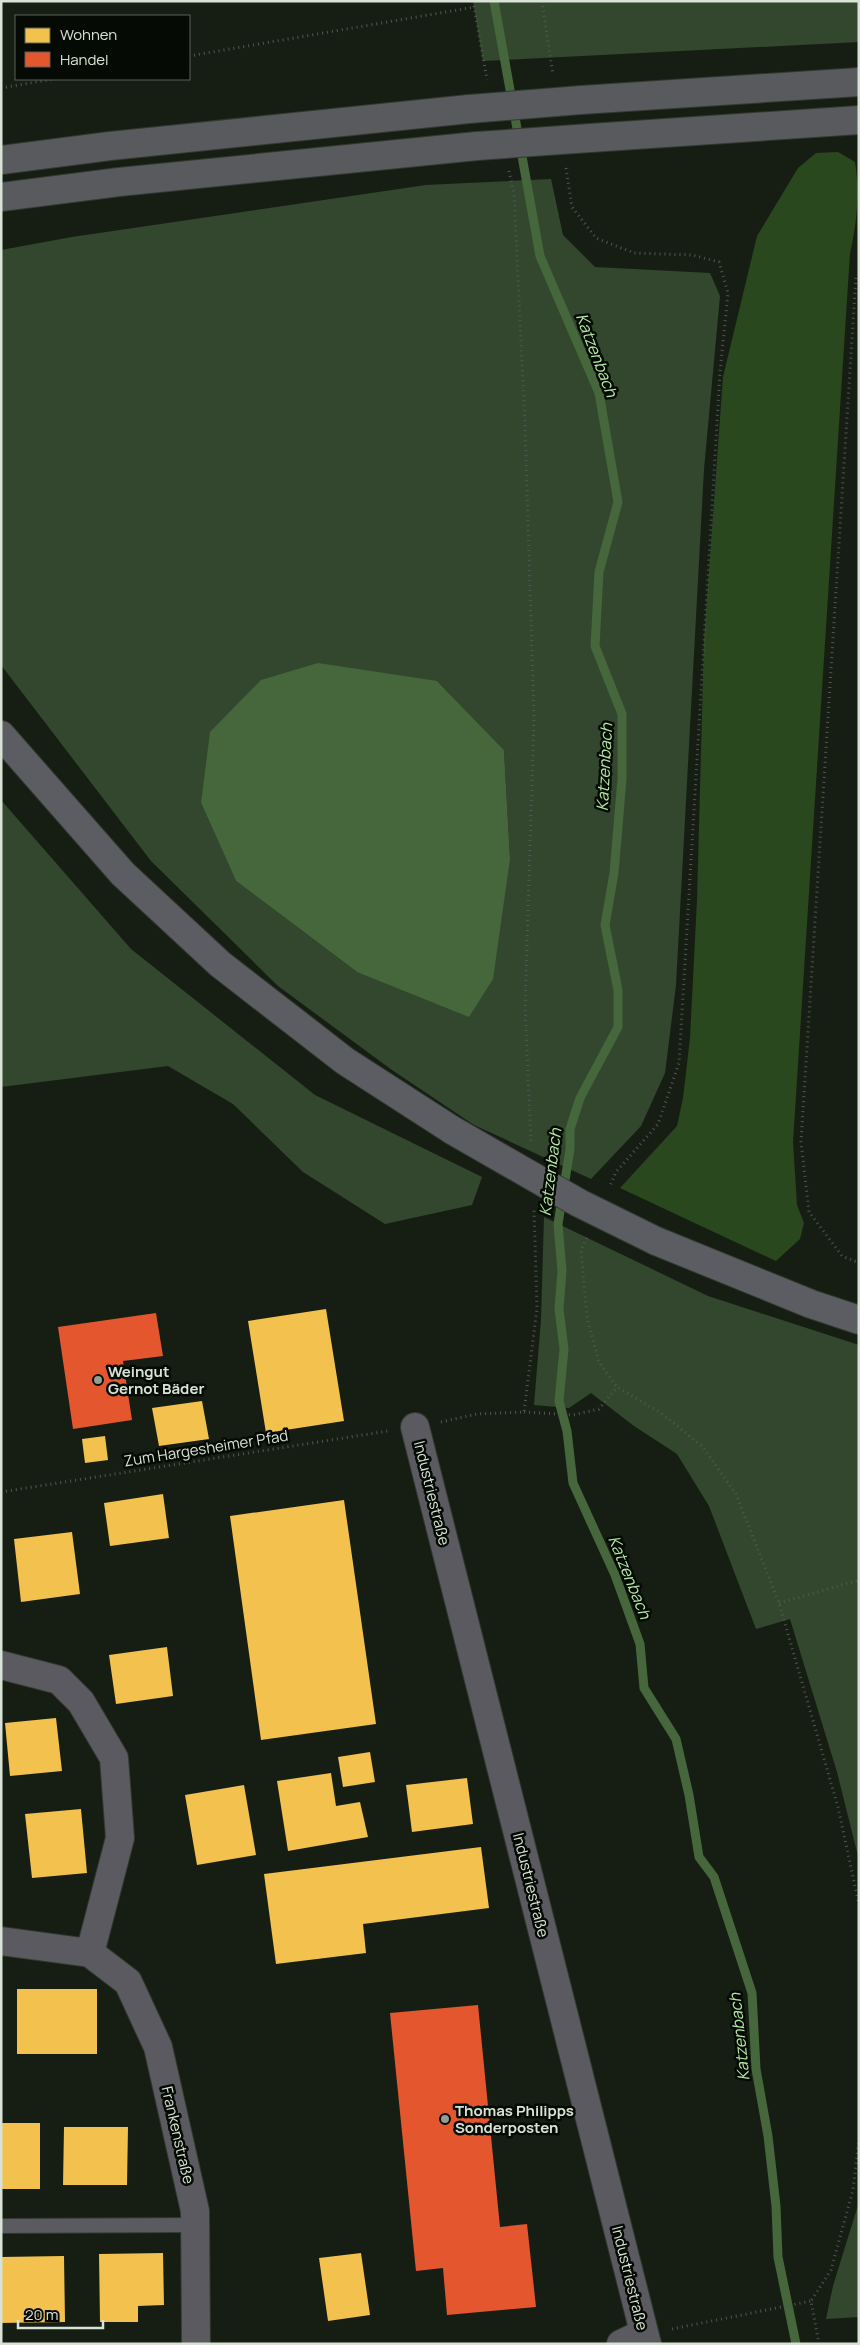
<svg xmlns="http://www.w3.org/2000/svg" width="860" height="2345" font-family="Manrope,sans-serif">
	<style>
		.green { fill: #33472e; fill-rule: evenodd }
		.forest { fill: #29481e }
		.water { fill: #45673b }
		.homes { fill: #f2c14e }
		.shops { fill: #e4572e }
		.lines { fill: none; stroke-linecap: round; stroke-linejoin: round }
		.stream { stroke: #45673b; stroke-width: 9 }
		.service-casing { stroke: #323930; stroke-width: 16 }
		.minor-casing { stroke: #323930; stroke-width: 30 }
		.secondary-casing { stroke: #323930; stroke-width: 30 }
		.trunk-casing { stroke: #323930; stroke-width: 30 }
		.path { stroke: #525655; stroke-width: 3; stroke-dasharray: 1 4; stroke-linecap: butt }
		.service { stroke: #5a5a60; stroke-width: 14 }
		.minor { stroke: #5a5a60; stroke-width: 28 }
		.secondary { stroke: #5c5d62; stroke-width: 28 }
		.trunk { stroke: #585a5d; stroke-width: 28 }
		.secondary-bridge-casing { stroke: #323930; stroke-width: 30; stroke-linecap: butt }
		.trunk-bridge-casing { stroke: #323930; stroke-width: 30; stroke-linecap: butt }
		.secondary-bridge { stroke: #5c5d62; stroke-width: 28 }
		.trunk-bridge { stroke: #585a5d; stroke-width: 28 }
		.poi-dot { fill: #949e91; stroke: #050a04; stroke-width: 2 }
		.labels { text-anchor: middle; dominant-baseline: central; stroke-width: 5; stroke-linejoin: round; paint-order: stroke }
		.poi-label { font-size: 15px; font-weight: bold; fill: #d8e3d5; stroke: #050a04; text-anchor: start }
		.street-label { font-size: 15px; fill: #d8e3d5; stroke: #050a04 }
		.water-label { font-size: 16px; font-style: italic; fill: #b4eba3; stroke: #050a04 }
	</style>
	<rect width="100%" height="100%" fill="#161e14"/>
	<!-- green -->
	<path class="green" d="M473 1H859V42L483 61Z
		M551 179 563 235 595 267 710 273 720 296 704 469 676 985 665 1073 641 1126 591 1179 474 1125 392 1070 278 986 151 861 1 665V250L72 237 426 185ZM437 681 504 750 510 859 357 972 236 881 201 803Z
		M1 800 131 949 315 1095 482 1177 472 1205 385 1224 303 1172 233 1104 168 1066 1 1087Z
		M544 1217 708 1296 859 1345V1860L837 1772 790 1619 756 1629 709 1506 677 1454 634 1426 591 1393 569 1408 534 1405 541 1320Z
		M859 2202V2317L826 2319 833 2286Z"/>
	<!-- forest -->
	<path class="forest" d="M838 152 855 162C860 192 857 223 850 253L793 1142 797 1205 804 1223 800 1239 776 1261 620 1188 677 1126 683 1098 690 1038 697 900 704 640 723 377 757 236 798 168 816 153Z"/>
	<!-- water -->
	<path class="water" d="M318 663 437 681 504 750 510 859 493 979 469 1017 357 972 236 881 201 803 210 732 261 680Z"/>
	<!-- homes -->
	<path class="homes" d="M326 1309 344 1421 266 1433 248 1321Z
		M202 1401 209 1439 159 1446 152 1408Z
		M105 1436 108 1460 85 1463 82 1439Z
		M163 1494 169 1538 110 1546 104 1503Z
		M344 1500 376 1724 261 1740 230 1516Z
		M72 1532 80 1594 21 1602 14 1539Z
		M167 1647 173 1696 116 1704 109 1655Z
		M56 1718 62 1771 10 1776 5 1723Z
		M370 1752 375 1782 343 1787 338 1757Z
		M331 1773 336 1806 360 1802 368 1837 288 1851 277 1781Z
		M467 1778 473 1824 412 1832 406 1785Z
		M244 1785 256 1855 197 1865 185 1795Z
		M81 1809 87 1873 32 1878 25 1814Z
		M481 1847 489 1908 363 1924 366 1953 276 1964 264 1874Z
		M17 1989H97V2054H17Z
		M1 2123H40V2189H1Z
		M64 2127H128L127 2185H63Z
		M163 2253 164 2305 138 2306V2322H100L99 2254Z
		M361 2253 370 2315 328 2321 319 2258Z
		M64 2256 65 2322 1 2323V2257Z"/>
	<!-- shops -->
	<path class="shops" d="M156 1313 163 1356 123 1361 132 1420 73 1429 58 1327Z
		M478 2005 500 2227 527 2224 536 2307 447 2315 443 2268 416 2271 390 2013Z"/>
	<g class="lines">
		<!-- stream -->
		<path class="stream" d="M494 1 540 256 599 393 618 502 599 572 595 646 622 714V779L614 873 605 925 618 990V1027L580 1098 570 1129V1149L558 1224 562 1271 559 1309 564 1349 559 1401 567 1431 573 1483 615 1575 640 1644 644 1688 676 1739 689 1795 699 1857 714 1877 752 1993 756 2069 768 2136 776 2206 778 2257 796 2344"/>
		<defs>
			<path id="service" d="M1 2226 195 2225"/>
			<path id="minor" d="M415 1427 647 2344
				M1 1665 59 1680 81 1702 114 1758 120 1838 90 1953
				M1 1941 90 1953 128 1982 158 2047 195 2211 196 2344
				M621 2344 644 2333"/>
			<path id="secondary" d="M1 735 123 874 220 964 345 1061 452 1130
				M656 1241 811 1304 859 1320"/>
			<path id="trunk" d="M581 100 859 82
				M590 138 859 120
				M1 160 110 146 469 109
				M1 197 119 182 477 146"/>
		</defs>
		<!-- service casing -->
		<use href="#service" class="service-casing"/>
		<!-- minor casing -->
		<use href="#minor" class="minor-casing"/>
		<!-- secondary casing -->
		<use href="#secondary" class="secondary-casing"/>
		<!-- trunk casing -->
		<use href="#trunk" class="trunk-casing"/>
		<!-- path -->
		<path class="path" d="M473 1 487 80
			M542 1 553 75
			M189 56 475 7
			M1 88 53 79
			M566 168 572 207 596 238 634 253 692 255 719 262 728 293 720 372 679 1063 658 1124 616 1172 610 1186
			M509 171 514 193 525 426 534 717 525 1007 531 1143
			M859 275 856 276 801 1142 809 1212 842 1256 859 1263
			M587 1238 581 1250 587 1318 599 1362 617 1387 661 1413 702 1446 736 1494 779 1603 838 1807 859 1905
			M524 1412 573 1415 599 1409 617 1387
			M441 1422 477 1414 524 1412 537 1308 534 1210
			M1 1492 388 1431
			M779 1603 859 1580
			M672 2329 811 2301
			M819 2344 811 2301 831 2270 853 2190 859 2139"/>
		<!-- service -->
		<use href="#service" class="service"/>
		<!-- minor -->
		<use href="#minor" class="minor"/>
		<!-- secondary -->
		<use href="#secondary" class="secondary"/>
		<!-- trunk -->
		<use href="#trunk" class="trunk"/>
		<defs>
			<path id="secondary-bridge" d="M452 1130 579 1203 656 1241"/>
			<path id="trunk-bridge" d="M469 109 581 100
				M477 146 590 138"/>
		</defs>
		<!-- secondary-bridge casing -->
		<use href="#secondary-bridge" class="secondary-bridge-casing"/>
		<!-- trunk-bridge casing -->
		<use href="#trunk-bridge" class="trunk-bridge-casing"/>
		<!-- secondary-bridge -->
		<use href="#secondary-bridge" class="secondary-bridge"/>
		<!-- trunk-bridge -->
		<use href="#trunk-bridge" class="trunk-bridge"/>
	</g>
	<!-- markers -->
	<g class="poi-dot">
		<circle cx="98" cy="1380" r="5"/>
		<circle cx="445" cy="2119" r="5"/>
	</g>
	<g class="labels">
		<!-- poi labels -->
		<g class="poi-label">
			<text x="108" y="1371">Weingut<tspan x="108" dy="17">Gernot Bäder</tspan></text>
			<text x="455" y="2110">Thomas Philipps<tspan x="455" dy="17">Sonderposten</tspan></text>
		</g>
		<!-- street labels -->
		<g class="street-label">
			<text transform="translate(206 1448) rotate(-9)">Zum Hargesheimer Pfad</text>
			<text transform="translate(432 1493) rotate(76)">Industriestraße</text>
			<text transform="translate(531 1885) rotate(76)">Industriestraße</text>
			<text transform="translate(178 2135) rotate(77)">Frankenstraße</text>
			<text transform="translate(630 2278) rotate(76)">Industriestraße</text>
		</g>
		<!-- water labels -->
		<g class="water-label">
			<text transform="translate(597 355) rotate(69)">Katzenbach</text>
			<text transform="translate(604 767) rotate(-87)">Katzenbach</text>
			<text transform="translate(550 1172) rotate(-83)">Katzenbach</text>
			<text transform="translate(630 1577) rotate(68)">Katzenbach</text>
			<text transform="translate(739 2037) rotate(-96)">Katzenbach</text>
		</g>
	</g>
	<!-- border -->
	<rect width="860" height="2345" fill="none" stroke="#d8e3d5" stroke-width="5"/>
	<!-- legend -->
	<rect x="15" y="15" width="175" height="65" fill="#050a04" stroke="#596158"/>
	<rect x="25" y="28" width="25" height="15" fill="#f2c14e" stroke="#596158"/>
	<text x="60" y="40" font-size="15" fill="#d8e3d5">Wohnen</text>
	<rect x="25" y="52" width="25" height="15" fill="#e4572e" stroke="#596158"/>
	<text x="60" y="65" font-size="15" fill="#d8e3d5">Handel</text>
	<!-- scale -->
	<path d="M18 2320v8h85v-8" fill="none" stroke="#d8e3d5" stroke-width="2.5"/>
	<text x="25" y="2320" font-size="15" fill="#d8e3d5" stroke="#050a04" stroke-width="4" paint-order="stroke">20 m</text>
</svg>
